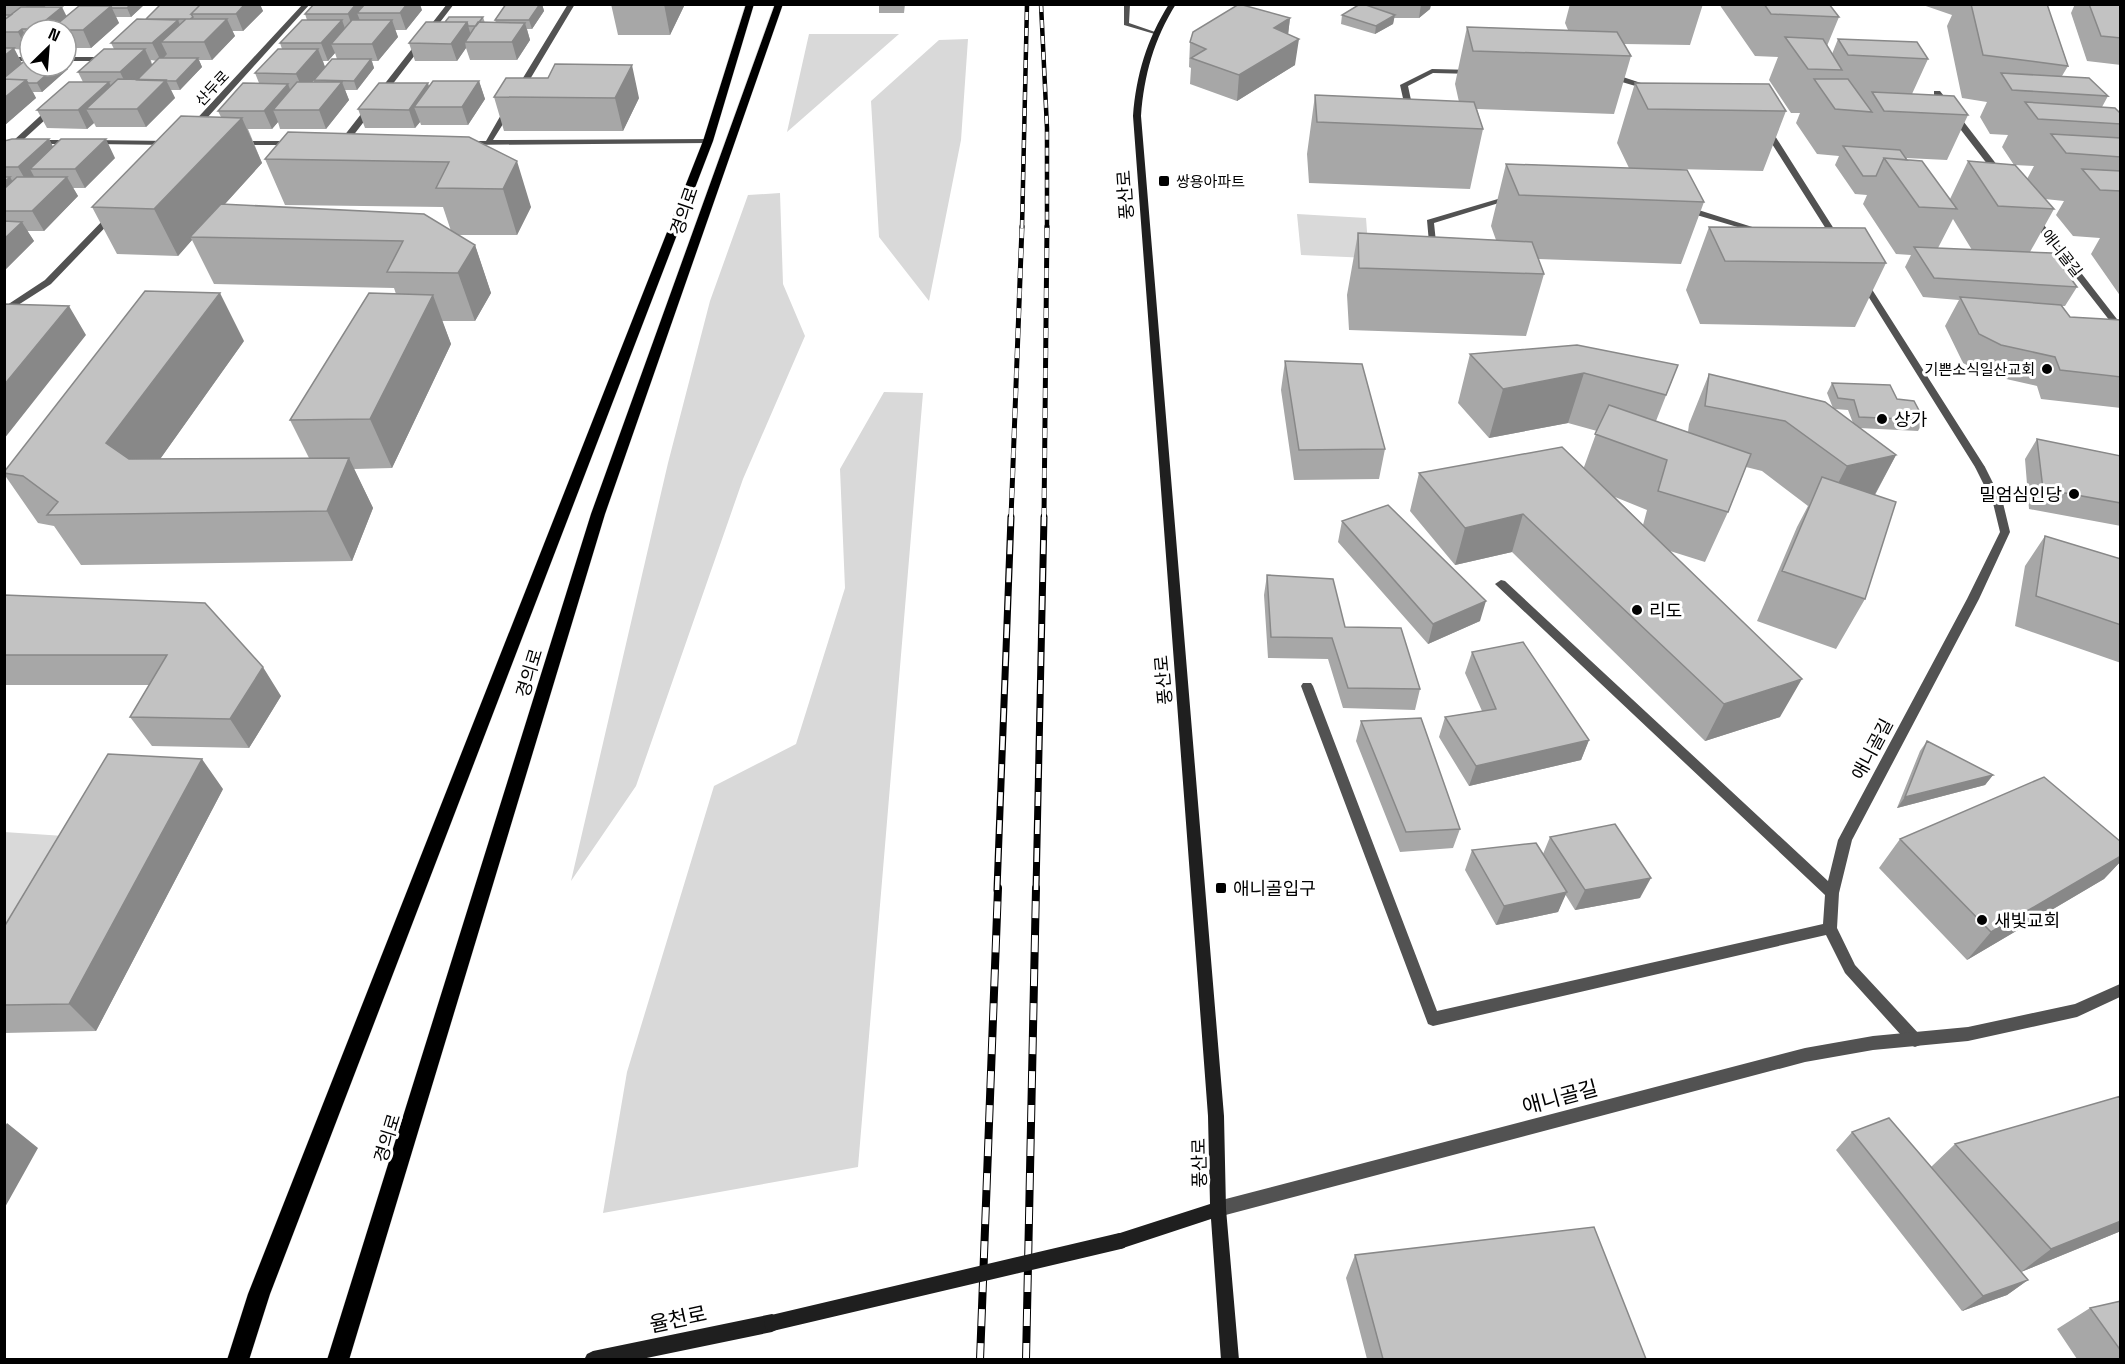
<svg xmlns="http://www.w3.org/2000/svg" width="2125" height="1364" font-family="'Space Grotesk','Noto Sans KR',sans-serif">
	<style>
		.green { fill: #d9d9d9 }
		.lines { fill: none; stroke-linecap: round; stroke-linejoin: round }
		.primary-casing { stroke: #dbdbdb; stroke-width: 1 }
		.service { fill: #525252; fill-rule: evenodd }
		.minor { fill: #525252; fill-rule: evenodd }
		.tertiary { fill: #525252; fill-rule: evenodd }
		.secondary { fill: #1f1f1f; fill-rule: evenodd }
		.primary { fill: #000; fill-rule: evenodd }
		.rail-far3-casing { stroke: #000; stroke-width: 4.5 }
		.rail-far2-casing { stroke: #000; stroke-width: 5 }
		.rail-far1-casing { stroke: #000; stroke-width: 7 }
		.rail-casing { stroke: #000; stroke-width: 8 }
		.rail-far3 { stroke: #fff; stroke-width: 3; stroke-dasharray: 8; stroke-linecap: butt }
		.rail-far2 { stroke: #fff; stroke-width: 4; stroke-dasharray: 10; stroke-linecap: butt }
		.rail-far1 { stroke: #fff; stroke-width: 4.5; stroke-dasharray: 14; stroke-linecap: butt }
		.rail { stroke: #fff; stroke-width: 6; stroke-dasharray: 17; stroke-linecap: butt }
		.secondary-bridge { stroke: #1f1f1f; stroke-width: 16 }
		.wall { fill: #a7a7a7; fill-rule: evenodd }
		.shaded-wall { fill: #888 }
		.building { fill: #c2c2c2; stroke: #888; stroke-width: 1.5 }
		.poi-dot { fill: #000; stroke: #fff; stroke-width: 2 }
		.labels { text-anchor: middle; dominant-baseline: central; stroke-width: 6; stroke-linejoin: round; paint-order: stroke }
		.far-street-label { font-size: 15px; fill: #000; stroke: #fff }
		.far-poi-label { font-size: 15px; fill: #000; stroke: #fff; text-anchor: start }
		.street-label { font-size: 18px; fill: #000; stroke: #fff }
		.poi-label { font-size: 18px; fill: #000; stroke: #fff; text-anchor: start }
		.near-street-label { font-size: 21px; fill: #000; stroke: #fff }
	</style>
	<rect width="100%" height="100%" fill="#fff"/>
	<!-- green -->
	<path class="green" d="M809 34H899L787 132Z
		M968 39 961 140 929 301 879 237 871 101 939 40Z
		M780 193 783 284 805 336 743 479 636 786 571 881 668 463 710 301 748 195Z
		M1297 214 1366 218 1369 258 1301 255Z
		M884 392 923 393 858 1167 603 1213 627 1072 714 786 796 744 845 588 840 469Z
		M4 832 79 837 28 928 5 927Z"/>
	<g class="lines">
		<defs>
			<path id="primary" d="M746 4H754L713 141 270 1294 249 1360H227L248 1294 703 141Z
				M775 4H783L605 514 349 1360H327L591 514Z"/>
		</defs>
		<!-- primary casing -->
		<use href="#primary" class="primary-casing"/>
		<!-- service -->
		<path class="service" d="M1124 4H1130L1129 23 1158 33V35L1124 25Z
			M1432 69 1474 70 1478 72 1474 74 1433 73 1408 86 1414 114 1407 116 1400 85Z
			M1605 73H1611L1656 88 1649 90 1605 77Z
			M1763 126 1770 128 1841 240 1840 242 1833 240 1762 128Z
			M1508 196 1515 198 1434 223 1437 252 1430 254 1427 220Z
			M1683 207H1689L1765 231 1758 233 1683 211Z
			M1862 277 1866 280 1985 467 1984 469 1980 470 1975 467 1858 280Z"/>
		<!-- minor -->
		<path class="minor" d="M303 4H310L197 129H191V125Z
			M447 4H454L346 145H340V141Z
			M568 4H575L523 91 516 93 515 91Z
			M4 57H30V61H4Z
			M66 57H109L113 59 109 61H66Z
			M1934 91H1940L2004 174V178H1998L1934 95Z
			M51 106 58 108 23 140H72L76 142 75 144H18L4 155V148L9 144H4V140H14Z
			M506 106 513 108 493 140 708 139 712 141 708 143 462 145 461 143 465 141H486Z
			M90 140 171 141 175 143 171 145 93 144 89 142Z
			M234 141H294L298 143 294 145H234Z
			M110 213 117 215 51 284 4 314V307L45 280Z
			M2031 216H2037L2120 323V331L2117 330 2031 220Z
			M1980 464 1985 467 2003 503 2010 532 1979 599 1852 840 1839 893 1837 928 1855 965 1920 1035 1922 1040 1920 1045 1915 1047 1910 1045 1845 973 1826 935 1433 1026 1428 1024 1301 686 1303 683H1311L1313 686 1437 1011 1823 924 1825 895 1495 584 1501 580 1505 581 1828 881 1838 840 1967 599 2000 532 1993 503 1975 467Z"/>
		<!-- tertiary -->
		<path class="tertiary" d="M2120 984V997L2077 1017 1968 1041 1873 1050 1805 1062 1218 1217 1212 1215 1210 1209 1212 1203 1218 1201 1805 1048 1873 1036 1968 1027 2075 1004Z"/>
		<!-- secondary -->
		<path class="secondary" d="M1169 4H1176C1154 39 1144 75 1141 116L1224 1116 1226 1209 1239 1360H1221L1211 1219 1120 1249 1114 1247 1112 1241 1114 1235 1120 1233 1210 1204 1208 1116 1133 116C1136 75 1147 39 1169 4Z
			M772 1314 778 1317 781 1323 778 1329 772 1332 637 1360H584L587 1354 593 1351Z"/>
		<!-- primary -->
		<use href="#primary" class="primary"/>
		<defs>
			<path id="rail-far3" d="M1041 4 1047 128V228
				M1022 228 1027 4"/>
			<path id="rail-far2" d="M1011 518 1022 226
				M1044 518 1047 226"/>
			<path id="rail-far1" d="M997 890 1011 517
				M1036 890 1044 517"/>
			<path id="rail" d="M980 1360 998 888
				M1026 1360 1036 888"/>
		</defs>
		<!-- rail-far3 casing -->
		<use href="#rail-far3" class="rail-far3-casing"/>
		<!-- rail-far2 casing -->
		<use href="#rail-far2" class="rail-far2-casing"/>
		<!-- rail-far1 casing -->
		<use href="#rail-far1" class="rail-far1-casing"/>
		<!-- rail casing -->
		<use href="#rail" class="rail-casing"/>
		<!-- rail-far3 -->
		<use href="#rail-far3" class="rail-far3"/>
		<!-- rail-far2 -->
		<use href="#rail-far2" class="rail-far2"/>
		<!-- rail-far1 -->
		<use href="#rail-far1" class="rail-far1"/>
		<!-- rail -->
		<use href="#rail" class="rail"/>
		<!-- secondary-bridge -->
		<path class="secondary-bridge" d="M772 1323 1120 1241"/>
	</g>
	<!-- wall -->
	<path class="wall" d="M4 4H48L44 7 66 16 79 6 145 4 131 17H116L119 23 91 48H66V30H30V47L27 50 14 49 22 63 66 66V64L68 69 42 92H33L36 98 5 125H4Z
		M161 4H263L260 6 263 11 243 31H232L235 36 212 60H199L202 67 180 90H171L175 98 146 127H96L94 123 87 129 47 128 37 110 83 82 78 72 114 49 111 43 146 19ZM151 60 157 61 152 65Z
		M506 4H542L544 11 532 29H527L530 40 517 60H470L466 48 457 61H415L409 43 445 22 483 17 485 23H496L495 20Z
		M611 4H685L670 35H618Z
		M879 4H905L904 13H879Z
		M1368 4H1431L1430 9 1419 18H1394L1393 24 1375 34 1341 24 1342 15 1368 6Z
		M1570 4H1703L1690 45 1624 44 1631 56 1614 114 1477 109 1483 129 1470 189 1309 183 1307 154 1315 95 1459 102 1455 84 1467 27 1568 30 1565 23Z
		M1719 4H1829L1839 17 1827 46 1832 54 1838 39 1928 59 1912 94 1968 115 1947 160 1906 158 1950 199 1968 161 2027 179 2034 166 2014 165 2002 147 2008 135 1990 134 1980 117 1987 102 1962 98 1947 26 1952 15 1920 4H2047L2068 66 2062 76 2108 96 2102 107 2121 114V297L2091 254 2100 238 2073 236 2056 215 2064 201 2045 199 2054 209 2030 252 2077 287 2065 306H2062L2070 317 2121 320V408L2041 399 2037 386 1984 374 1963 363 1945 326 1959 300 1923 297 1905 267 1911 255 1896 254 1863 204 1867 195 1855 194 1835 165 1839 156 1817 154 1796 123 1800 113H1791L1769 80 1778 57 1755 56ZM1953 219 1972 250 1938 248Z
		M2075 4H2121V65L2087 61 2071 13Z
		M422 10 406 30H395L398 37 378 61H372L374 68 357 90H345L349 100 326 129H280L278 122 272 129H248L262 163 224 205 451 231 443 207 285 205 265 159 469 137 531 207 517 235H457L475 245 491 293 475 321H442L451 344 392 468 354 469 373 508 352 561 81 565 54 526 38 523 4 474V472L244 341 160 459 309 458 290 420 396 294 394 288 214 284 192 240 178 256 117 254 92 207 221 117 218 111 259 83 255 73 282 49 280 43 307 20 305 14ZM335 53 337 59 314 80V82H312L325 67 323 61H328Z
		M1290 18 1288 34 1295 65 1237 101 1190 84 1191 68 1189 67 1190 42Z
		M479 81 485 99 468 125H421L420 122 415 128H365L358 109 429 86Z
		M1635 83 1786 111 1763 171 1675 169 1704 202 1681 264 1538 259 1544 274 1526 336 1349 330 1347 295 1358 233 1496 240 1491 226 1506 164 1629 168 1617 143Z
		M494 97 639 98 623 131H504Z
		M49 139 53 147 115 158 85 188H73L78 196 44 231H27L34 241 4 271V141Z
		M1709 227 1886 263 1855 327 1700 324 1686 290Z
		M1470 354 1678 365 1656 421 1688 432 1689 424 1709 374 1833 408 1827 393 1832 383 1897 399 1924 420 1918 431 1859 428 1896 455 1875 495 1865 599 1836 649 1757 621 1797 527 1808 506 1762 471 1746 467 1728 512 1705 562 1670 551 1780 717 1705 741 1512 552 1455 565 1410 511 1419 473 1584 467 1597 431 1568 423 1489 438 1458 403ZM1834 409 1848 410 1853 423ZM1615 497 1647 510 1643 525Z
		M1285 361 1385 449 1379 479 1294 480 1281 390Z
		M2037 439 2121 456V526L2029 509 2025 459Z
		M1342 521 1480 621 1428 644 1338 542Z
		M2045 536 2121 559V663L2015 626 2025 566Z
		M1267 575 1345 627 1420 689 1415 710 1343 708 1328 659 1268 658 1264 595Z
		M4 595 281 696 249 748 152 746 130 717 150 685H4Z
		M1472 652 1589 740 1581 760 1469 786 1439 737 1445 717 1482 711 1465 673Z
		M1361 721 1460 829 1453 848 1400 852 1356 741Z
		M1927 741 1993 775 1985 785 1897 808 1920 751Z
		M223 789 96 1031 4 1033V927Z
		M1550 837 1640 898 1575 910 1565 894 1558 912 1496 925 1465 870 1472 850 1543 854Z
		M1900 839 2121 842V861L2104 879 1967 960 1879 868Z
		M2121 1096V1231L2021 1272 2028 1280 2007 1295 1962 1311 1836 1150 1852 1132 1931 1167 1955 1144Z
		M1355 1255 1646 1359H1367L1346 1278Z
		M2121 1301V1359H2077L2057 1329 2090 1308Z"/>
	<!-- shaded-wall -->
	<path class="shaded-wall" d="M25 4H48L32 17Z
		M131 4H145L131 17 127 8Z
		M245 4H260L263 11 243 31 236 14Z
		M356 4H369L357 13 361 23 354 32 348 14Z
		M407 4H420L422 10 406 30 400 13Z
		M540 4H542L544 11 532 29 529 20Z
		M664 4H685L670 35Z
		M1421 4H1431L1430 9 1419 18Z
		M111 6 119 23 91 48 83 30Z
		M62 7 71 25 64 30H36L35 29Z
		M1395 15 1393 24 1375 34 1376 26Z
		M1290 18 1287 44 1274 28Z
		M227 19 235 36 212 60 204 42Z
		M178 20 185 37 161 42 167 54 161 61 152 43Z
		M342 20 348 37 331 44 335 53 328 61 321 43Z
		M392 20 398 37 378 61 372 44Z
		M467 22 472 39 465 42 466 48 457 61 451 44Z
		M525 23 530 40 517 60 512 42Z
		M22 29 30 43V47L27 50 18 32Z
		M1299 39 1295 65 1237 101 1239 75Z
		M14 48 23 66 4 82V56Z
		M145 49 153 67 129 90 120 72Z
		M318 49 325 67 304 92 296 74Z
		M198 58 202 67 180 90 176 81Z
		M371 59 374 68 357 90 354 81Z
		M66 64 68 69 42 92 37 83 56 66H66Z
		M632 65 639 98 623 131 615 98Z
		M26 80 36 98 5 125 4 123V98Z
		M166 80 175 98 146 127 137 109Z
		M479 81 485 99 468 125 462 107Z
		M109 82 118 100 86 109 94 123 87 129 78 110Z
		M342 82 349 100 326 129 319 110Z
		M428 83 434 101 414 107 420 122 415 128 409 110Z
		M288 84 295 102 273 110 278 122 272 129 264 111Z
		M242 118 262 163 195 237H190L192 240 178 256 154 209Z
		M49 139 59 158 30 169 36 180 29 186 18 167Z
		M106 139 115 158 85 188 75 169Z
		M517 161 531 207 517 235 503 189Z
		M10 177 21 196 4 211V182Z
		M67 177 78 196 44 231 32 211Z
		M22 222 34 241 4 271V239Z
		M475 245 491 293 475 321 458 273Z
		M220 293 244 341 136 493 106 443Z
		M433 295 451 344 392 468 370 419Z
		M69 306 86 335 4 439V385Z
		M1584 373 1568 423 1489 438 1503 389Z
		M1896 455 1869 505 1821 516 1847 466Z
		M349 458 373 508 352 561 327 511Z
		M1523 514 1512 552 1455 565 1465 528Z
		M1486 601 1480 621 1428 644 1433 624Z
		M263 667 281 696 249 748 230 719Z
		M1802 679 1780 717 1705 741 1724 704Z
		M1589 740 1581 760 1469 786 1476 766Z
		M202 759 223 789 96 1031 69 1004Z
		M1993 775 1985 785 1897 808 1905 797Z
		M2121 856V861L2104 879 1967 960 1991 932Z
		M1651 878 1640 898 1575 910 1585 890Z
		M1567 892 1558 912 1496 925 1504 906Z
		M7 1123 38 1148 4 1209V1128Z
		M2121 1221V1231L2021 1272 2051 1249Z
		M2028 1280 2007 1295 1962 1311 1983 1296Z"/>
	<!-- building -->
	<path class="building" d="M89 4H131L127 8H112L111 6H87Z
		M161 4H201L191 14 193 17 190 19H146Z
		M201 4H245L236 14H191Z
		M314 4H356L348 14H305Z
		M365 4H407L400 13H357Z
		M506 4H540L529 20H495Z
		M1239 4 1290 18 1274 28 1299 39 1239 75 1191 58 1206 49 1190 42 1193 32Z
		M1360 4H1363L1395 15 1376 26 1342 15Z
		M1764 4H1829L1839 17 1771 14Z
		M1971 4H2047L2068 66 1983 55Z
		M2089 4H2121V38L2101 36Z
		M79 6H111L83 30H50Z
		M21 7H62L35 29H22L18 32H4V20Z
		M4 15H11L4 20Z
		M449 17H483L476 26H468L467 22H445Z
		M137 19 178 20 152 43H111Z
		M186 19H227L204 42H161Z
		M302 20H342L321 43H280Z
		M352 20H392L372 44H331Z
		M426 22H467L451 44 409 43Z
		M478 22 525 23 512 42H465Z
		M1467 27 1617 32 1631 56 1473 51Z
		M1785 37 1823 39 1842 70 1808 69Z
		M1838 39 1917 42 1928 59 1848 55Z
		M4 48H14L4 56Z
		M104 49H145L120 72H78Z
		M278 49H318L296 74 255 73Z
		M159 58H198L176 81 137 80Z
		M27 59H30V66H56L37 83H28L26 80 4 79V78Z
		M332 59H371L354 81 314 80Z
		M555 64 632 65 615 98 494 97 506 78H548Z
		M2001 73 2089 78 2108 96 2012 90Z
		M4 79 26 80 4 98Z
		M118 79 166 80 137 109H86Z
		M1814 79H1848L1872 112 1835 109Z
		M433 81H479L462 107H414Z
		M69 82H109L78 110H37Z
		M297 82H342L319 110H273Z
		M243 83 288 84 264 111H218Z
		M379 83H428L409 110 358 109Z
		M1635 83 1769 84 1786 111 1648 109Z
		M1872 92 1954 96 1968 115 1884 111Z
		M1315 95 1474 102 1483 129 1317 122Z
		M2025 102 2115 108 2121 114V124L2038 119Z
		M181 116 242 118 154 209 92 207Z
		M288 132 469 137 517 161 503 189 436 188 449 162 265 159Z
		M2051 134 2121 138V157L2066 153Z
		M12 139H49L18 167H4V141Z
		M61 139H106L75 169H30Z
		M1843 146 1900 150 1907 160 1884 158 1876 176H1863Z
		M1884 158 1922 161 1957 209 1919 207Z
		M1968 161 2015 165 2054 209 1998 206Z
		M1506 164 1687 170 1704 202 1519 195Z
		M2082 169 2121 171V191L2100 190Z
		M4 177H10L4 182Z
		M17 177H67L32 211H4V189Z
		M221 204 424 214 475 245 458 273 387 272 403 241 190 237Z
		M4 221 22 222 4 239Z
		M1709 227 1865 228 1886 263 1725 261Z
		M1358 233 1532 242 1544 274 1359 268Z
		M1914 247 2052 253 2077 287 1934 278Z
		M145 291 220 293 106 443 129 459 349 458 327 511 47 515 58 502 23 476 4 473V472Z
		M369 293 433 295 370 419 290 420Z
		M1960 297 2061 305 2070 317 2121 320V377L2060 370 2055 357 2001 345 1979 334Z
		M4 304 69 306 4 385Z
		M1577 345 1678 365 1666 395 1584 373 1503 389 1470 354Z
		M1285 361 1362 364 1385 449 1299 450Z
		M1709 374 1825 402 1896 455 1847 466 1785 421 1705 406Z
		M1832 383 1890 385 1897 399 1914 401 1924 420 1859 417 1854 400 1838 398Z
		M1609 405 1751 454 1728 512 1658 491 1667 460 1595 434Z
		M2037 439 2121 456V503L2043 489Z
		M1562 447 1802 679 1724 704 1523 514 1465 528 1419 473Z
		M1822 477 1896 502 1865 599 1782 571Z
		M1388 505 1486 601 1433 624 1342 521Z
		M2045 536 2121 559V625L2036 596Z
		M1267 575 1333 579 1345 627 1401 628 1420 689 1348 688 1332 638 1271 637Z
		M4 595 205 603 263 667 230 719 130 717 167 655H4Z
		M1523 642 1589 740 1476 766 1445 717 1496 709 1472 652Z
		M1421 718 1460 829 1406 832 1361 721Z
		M1927 741 1993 775 1905 797Z
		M108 754 202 759 69 1004 4 1005V927Z
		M2044 777 2121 842V856L1991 932 1900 839Z
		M1615 824 1651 878 1585 890 1550 837Z
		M1536 843 1567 892 1504 906 1472 850Z
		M2121 1096V1221L2051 1249 1955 1144Z
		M1889 1118 2028 1280 1983 1296 1852 1132Z
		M1594 1227 1646 1359H1383L1355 1255Z
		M2121 1301V1351L2090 1308Z"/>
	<!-- markers -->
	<g class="poi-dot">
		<rect x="1158" y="175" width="12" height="12" rx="3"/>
		<circle cx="2047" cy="369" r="6"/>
		<circle cx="1882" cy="419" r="6"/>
		<circle cx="2074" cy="494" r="6"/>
		<circle cx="1637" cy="610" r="6"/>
		<rect x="1215" y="882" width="12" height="12" rx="3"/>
		<circle cx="1982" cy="920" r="6"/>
	</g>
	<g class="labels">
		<!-- far-street labels -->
		<g class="far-street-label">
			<text transform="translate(212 88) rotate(-47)">산두로</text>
			<text transform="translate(2062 253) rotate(52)">애니골길</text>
		</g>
		<!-- far-poi labels -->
		<g class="far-poi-label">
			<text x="1176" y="181">쌍용아파트</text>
			<text x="2035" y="369" text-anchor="end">기쁜소식일산교회</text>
		</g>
		<!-- street labels -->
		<g class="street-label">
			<text transform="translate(1125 195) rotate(-94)">풍산로</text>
			<text transform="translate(684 211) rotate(-71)">경의로</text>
			<text transform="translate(529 673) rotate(-73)">경의로</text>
			<text transform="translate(1163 680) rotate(-95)">풍산로</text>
			<text transform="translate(1872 749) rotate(-62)">애니골길</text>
			<text transform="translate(387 1138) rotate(-73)">경의로</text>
			<text transform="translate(1199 1163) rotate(-91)">풍산로</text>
		</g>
		<!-- poi labels -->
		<g class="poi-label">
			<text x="1894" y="419">상가</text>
			<text x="2062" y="494" text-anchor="end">밀엄심인당</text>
			<text x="1649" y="610">리도</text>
			<text x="1233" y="888">애니골입구</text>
			<text x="1994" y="920">새빛교회</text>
		</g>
		<!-- near-street labels -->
		<g class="near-street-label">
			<text transform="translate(1560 1097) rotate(-15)">애니골길</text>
			<text transform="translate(678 1319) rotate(-12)">율천로</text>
		</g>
	</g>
	<!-- border -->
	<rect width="2125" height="1364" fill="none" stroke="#000000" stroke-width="12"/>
	<!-- north arrow -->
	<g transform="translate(48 48) rotate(25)"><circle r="28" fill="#ffffff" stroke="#999999" stroke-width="1.5"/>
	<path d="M0-4.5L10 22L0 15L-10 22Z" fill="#000000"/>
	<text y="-9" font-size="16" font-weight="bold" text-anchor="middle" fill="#000000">N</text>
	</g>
</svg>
